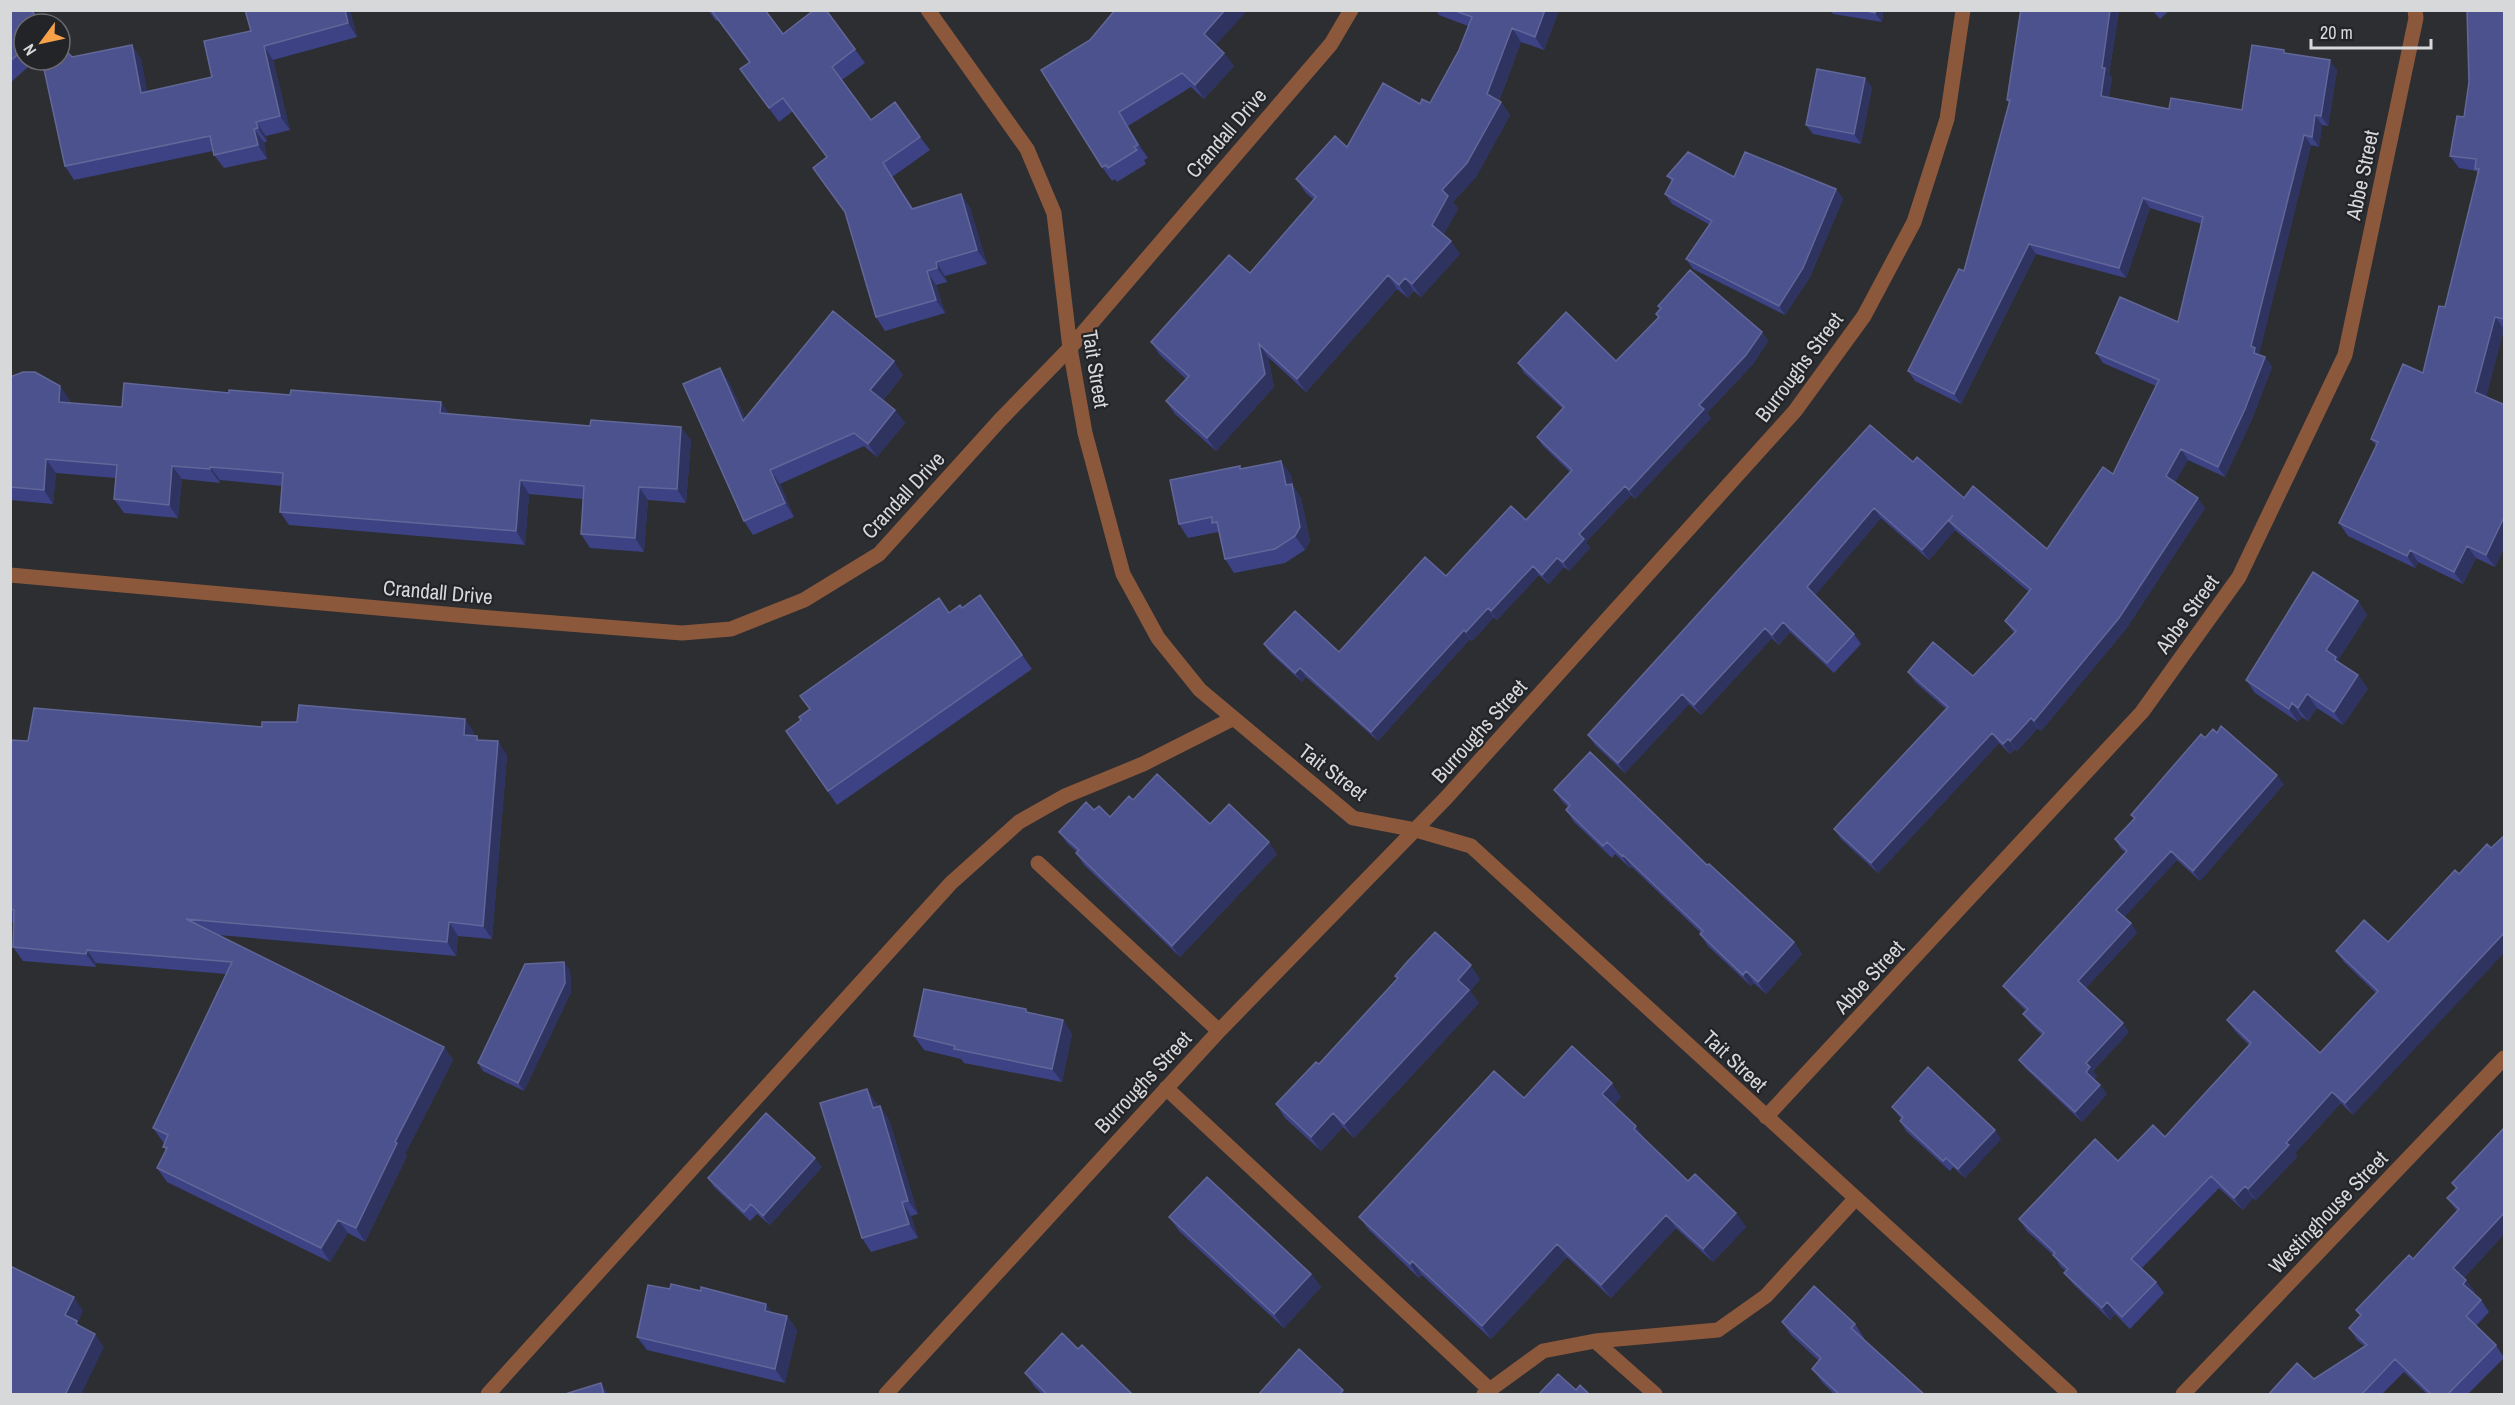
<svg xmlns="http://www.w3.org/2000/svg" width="2515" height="1405" font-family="'Archivo Narrow',sans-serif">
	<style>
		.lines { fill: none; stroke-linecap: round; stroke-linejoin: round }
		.minor { stroke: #8c583c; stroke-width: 15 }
		.wall { fill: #3c4284 }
		.shaded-wall { fill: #2f335f }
		.building { fill: #4c528d; stroke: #626799; stroke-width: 1.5 }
		.labels { text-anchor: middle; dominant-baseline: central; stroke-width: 4.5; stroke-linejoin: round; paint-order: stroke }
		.street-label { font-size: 21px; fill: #d7d8da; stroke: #232428 }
	</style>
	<rect width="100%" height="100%" fill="#2d2e32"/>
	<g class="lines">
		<!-- minor -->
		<path class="minor" d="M928 10 1027 149 1054 213 1070 348 1085 433 1123 574 1158 638 1200 690 1353 818 1416 830 1471 846 2070 1394
			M10 575 479 617 682 633 731 629 804 600 879 554 1000 420 1070 348 1331 44 1351 10
			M1038 863 1219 1031
			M1166 1088 1489 1389
			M1766 1117 2142 712 2239 577 2345 355 2416 18 2415 10
			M1595 1341 1655 1394
			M488 1394 951 883 1019 822 1065 796 1143 764 1232 719
			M886 1394 1219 1031 1446 798 1795 411 1864 316 1914 222 1947 119 1963 10
			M1484 1394 1543 1351 1595 1341 1718 1330 1766 1296 1855 1199
			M2183 1394 2504 1058"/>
	</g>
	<!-- wall -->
	<path class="wall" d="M10 10 24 24V60H36L10 83Z
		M245 10H350L357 37 273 60 290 130 266 136 267 142H264L267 159 224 168 214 155 213 151 74 180 65 166 72 57 132 45 141 59 147 92 212 77 251 31Z
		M708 10H765L783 34 855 49 865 63 842 80 871 120 920 137 930 150 892 177 913 208 961 194 970 208 987 264 945 276 947 282 936 285 945 313 885 331 876 317 846 213 827 157 793 111 779 122 740 69 749 63 718 20 716 21Z
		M1436 10H1559L1544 50 1521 42 1499 101 1501 102 1510 115 1476 177 1453 202 1458 209 1443 235 1460 254 1421 297 1414 291 1408 298 1397 289 1306 392 1268 357 1274 387 1216 451 1175 414 1166 401 1186 379 1160 355 1151 342 1250 273 1314 200 1306 193 1296 179 1420 104 1430 103 1459 50 1468 26 1439 15Z
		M1830 10H1889V12L1883 11 1882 22 1833 14Z
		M2021 10H2119L2109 74 2112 78 2109 97 2169 109 2242 110 2287 54 2337 70 2328 126 2322 125 2319 147 2311 145 2259 354 2260 355 2265 357 2272 367 2252 419 2225 477 2188 460 2175 482 2205 508 2126 629 2041 731 2038 728 2017 751 2015 749 2010 754 1999 743 1878 873 1841 839 1834 829 1946 709 1915 682 1908 672 1973 676 2014 633 2005 621 2029 592 1955 530 1929 560 1881 518 1815 595 1854 634 1861 644 1834 673 1790 632 1779 645 1772 638 1701 715 1689 704 1625 773 1595 745 1588 735 1913 462 1964 498 2047 549 2113 474 2156 386 2103 363 2096 353 2178 322 2202 224 2150 208 2126 278 2036 254 1961 404 1915 381 1908 371 1964 271 2009 103 2007 100Z
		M2152 10H2170L2160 19Z
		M2505 10V330L2504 329 2486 397 2505 405V546L2495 567 2476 558 2463 584 2418 562 2415 568 2348 536 2339 523 2376 446 2371 439 2423 373 2445 307 2478 174 2476 171 2459 168 2450 156 2464 117Z
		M1216 45 1224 53 1234 66 1204 99 1191 87 1128 126 1148 158 1144 160 1146 164 1117 182 1115 179 1112 181 1102 167 1041 70Z
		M1872 87 1861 144 1813 134 1806 125Z
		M1667 176 1734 177 1836 189 1843 199 1810 277 1785 315 1693 269 1686 259 1710 225 1672 204 1665 194 1672 182Z
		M1658 306 1762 332 1768 341 1753 364 1707 413 1711 418 1635 499 1631 495 1586 542 1590 548 1569 571 1564 567 1549 584 1539 575 1497 620 1494 617 1472 641 1470 639 1378 741 1306 677 1302 682 1270 653 1264 644 1339 652 1526 520 1570 472 1543 446 1537 437 1563 409 1524 373 1518 363 1616 361 1658 318 1656 314 1660 309Z
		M903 375 883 400 895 410 905 423 877 457 864 446 780 484 794 517 753 535 744 521 729 382 745 418Z
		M10 377 70 400V403L122 407 449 414 691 440 686 503 648 500 644 552 590 548 581 534 583 499 529 494 525 545 289 525 280 512 282 486 220 480V483L182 479 178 518 124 513 114 499 116 478 56 473 53 504 10 500Z
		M1241 468 1291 475 1293 486 1301 498 1310 541 1305 550 1285 563 1234 573 1225 559 1219 533 1218 532 1188 538 1179 524Z
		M980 595 1032 669 837 805 786 731 949 613 962 608Z
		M2358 601 2367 615 2338 660 2341 664 2358 675 2368 689 2343 725 2317 708 2308 721 2302 717 2298 722 2255 693 2246 680Z
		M262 727 474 732V736H477L479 740 507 755 492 939 458 936 456 956 218 935 444 1047 453 1060 405 1154 407 1156 365 1242 348 1233 330 1262 167 1182 157 1168 166 1150 163 1147 165 1143 163 1142 153 1128 226 974 96 963V967L23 961 13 947 14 923 10 922V745L28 741Z
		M2205 738 2284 784 2200 881 2177 860 2124 917 2131 923 2137 933 2086 988 2129 1032 2093 1071 2097 1076 2094 1079 2100 1085 2107 1094 2082 1122 2026 1069 2019 1060 2042 1035 2030 1023 2023 1014 2026 1011 2010 995 2003 986 2125 852 2121 849 2115 839 2134 818 2131 815Z
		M1554 790 1707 865 1794 942 1802 954 1766 994 1754 983 1751 986 1708 946 1700 934 1701 933 1632 867 1630 868 1615 854 1612 858 1574 822 1566 810 1568 807 1562 801Z
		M1133 800 1210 824 1277 854 1180 957 1084 865 1076 853 1077 852 1067 843 1059 832 1094 810 1110 817Z
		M2388 942 2353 1115 2341 1103 2295 1153 2297 1157 2256 1200 2253 1198 2243 1210 2219 1188 2142 1268 2156 1282 2164 1293 2130 1329 2115 1314 2110 1320 2073 1284 2064 1273 2066 1271 2061 1267 2053 1255 2027 1231 2019 1219 2118 1161 2165 1137 2249 1045 2235 1031 2227 1020 2320 1053 2376 993 2344 962 2336 951Z
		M570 970 571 992 524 1091 483 1071 478 1063Z
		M1395 976 1480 979 1470 991 1479 1003 1354 1138 1343 1127 1321 1151 1285 1118 1276 1104 1319 1064 1397 979Z
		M1028 1012 1063 1020 1072 1034 1062 1082 964 1063 961 1059 924 1050 914 1036Z
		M1621 1097 1614 1105 1645 1140 1688 1181 1736 1213 1746 1227 1713 1262 1676 1228 1611 1298 1567 1257 1491 1339 1422 1275 1419 1278 1369 1230 1359 1217 1524 1098Z
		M876 1102 878 1107 880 1106 889 1120 918 1214 911 1216 918 1238 871 1252 862 1238Z
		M1892 1107 2001 1139 1965 1178 1953 1167 1950 1171 1906 1131 1900 1121 1901 1119Z
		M2505 1127V1233L2464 1278 2475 1292 2473 1294 2481 1300 2489 1312 2476 1326 2496 1345 2504 1358 2467 1395H2428L2404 1372 2381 1395H2268L2314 1379 2364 1346 2357 1340 2349 1328 2360 1316 2356 1310 2413 1259 2457 1211 2447 1198 2456 1189 2452 1183Z
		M822 1167 770 1225 757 1214 750 1221 714 1187 708 1178Z
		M1169 1217 1311 1274 1321 1287 1284 1328 1179 1231Z
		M773 1313 787 1316 797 1330 785 1383 647 1350 637 1337Z
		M1782 1322 1855 1324 1864 1338V1339L1925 1395H1835L1822 1382 1812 1369 1819 1361 1791 1335Z
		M1078 1349 1133 1395H1043L1034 1386 1025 1373Z"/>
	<!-- shaded-wall -->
	<path class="shaded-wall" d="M345 10H350L357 37 348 23Z
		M1225 10H1248L1214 47 1204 34Z
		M1545 10H1559L1544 50 1535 37Z
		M1876 10 1883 11 1882 22 1875 13Z
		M2110 10H2119L2109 74 2112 78 2108 106 2101 96 2102 68Z
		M1512 28 1521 42 1496 108 1487 94Z
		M132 45 141 59 150 107 141 93Z
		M264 46 273 60 290 130 280 116Z
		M1224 53 1234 66 1204 99 1195 85Z
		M2330 60 2337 70 2328 126 2321 116Z
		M1865 78 1872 87 1861 144 1854 134Z
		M1501 102 1510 115 1476 177 1453 202 1458 209 1442 238 1432 225 1442 190Z
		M1119 112 1128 126 1148 158 1138 145Z
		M2315 115 2322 125 2319 147 2312 137Z
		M256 122 266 136 267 142 258 128Z
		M254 129 264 142 267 159 258 145Z
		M2304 135 2311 145 2259 354 2262 358 2254 353 2251 346Z
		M1836 189 1843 199 1810 277 1785 315 1779 306Z
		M961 194 970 208 987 264 977 250Z
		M2143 198 2150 208 2126 278 2119 268Z
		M1451 241 1460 254 1421 297 1412 284Z
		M2029 244 2036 254 1961 404 1954 394Z
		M936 262 945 276 947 282 937 268Z
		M927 271 936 285 945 313 936 300Z
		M1388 275 1397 289 1306 392 1297 379Z
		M1405 278 1414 291 1408 298 1399 285Z
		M2495 317 2504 329 2484 405 2475 392Z
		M1762 332 1768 341 1753 364 1707 413 1711 418 1635 499 1629 490 1699 405Z
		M1259 344 1268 357 1274 387 1216 451 1207 438Z
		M2265 357 2272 367 2252 419 2225 477 2218 467Z
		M894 361 903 375 880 403 870 390Z
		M720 368 729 382 752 435 743 421Z
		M60 386 70 400 69 415 59 402Z
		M441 402 450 415 440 413Z
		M895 410 905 423 877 457 868 444Z
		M681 427 691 440 686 503 677 489Z
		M2181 449 2188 460 2173 486 2166 476Z
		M46 459 56 473 53 504 44 490Z
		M1281 461 1291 475 1293 486 1301 498 1310 541 1305 550 1295 536Z
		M172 466 182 479 178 518 169 505Z
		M210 467 220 480V483L210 469Z
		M770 470 780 484 794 517 785 503Z
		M520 480 529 494 525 545 516 531Z
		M1625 486 1631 495 1586 542 1590 548 1569 571 1563 562 1579 534Z
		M639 487 648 500 644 552 635 538Z
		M2198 498 2205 508 2126 629 2041 731 2034 721Z
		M1874 508 1881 518 1814 597 1807 587Z
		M1953 515 1949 521 1955 530 1929 560 1922 550Z
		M2505 515V546L2495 567 2486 555Z
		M2467 546 2476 558 2463 584 2454 572Z
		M2410 550 2418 562 2415 568 2407 556Z
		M1557 558 1564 567 1549 584 1542 575Z
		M1533 566 1539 575 1497 620 1491 611Z
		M2358 601 2367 615 2338 660 2346 671 2326 650Z
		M1488 608 1494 617 1472 641 1466 632Z
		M1783 622 1790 632 1779 645 1772 635Z
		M1765 628 1772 638 1701 715 1694 705Z
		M1464 630 1470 639 1378 741 1371 732Z
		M1300 668 1306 677 1302 682 1295 673Z
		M2358 675 2368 689 2343 725 2334 712Z
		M1682 694 1689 704 1625 773 1618 763Z
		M2307 694 2317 708 2308 721 2298 708Z
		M2292 703 2302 717 2298 722 2289 709Z
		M2031 718 2038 728 2017 751 2010 741Z
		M465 719 474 732 473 749 464 735Z
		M1992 733 1999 743 1878 873 1871 863Z
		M2008 739 2015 749 2010 754 2003 744Z
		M498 741 507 755 492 939 483 926Z
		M2277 775 2284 784 2200 881 2193 871Z
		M1269 842 1277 854 1180 957 1172 946Z
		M2171 851 2177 860 2123 919 2116 910Z
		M1623 855 1632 867 1630 868 1622 856Z
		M449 922 458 936 456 956 447 942Z
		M2131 923 2137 933 2084 990 2078 981Z
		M2505 932V952L2353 1115 2345 1103Z
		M1794 942 1802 954 1766 994 1758 982Z
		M87 950 96 963V967L86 954Z
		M564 962 570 970 571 992 524 1091 518 1083Z
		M1471 965 1480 979 1470 991 1479 1003 1354 1138 1344 1124 1458 980Z
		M1746 971 1754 983 1751 986 1743 975Z
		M1063 1020 1072 1034 1062 1082 1052 1069Z
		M2123 1023 2129 1032 2093 1071 2097 1076 2092 1081 2086 1072V1063Z
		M444 1047 453 1060 405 1154 407 1156 365 1242 356 1228 395 1142Z
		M1612 1083 1621 1097 1612 1107 1602 1094Z
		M2100 1085 2107 1094 2082 1122 2075 1112Z
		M867 1089 876 1102 882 1122 873 1108Z
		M2332 1092 2341 1103 2295 1153 2297 1157 2256 1200 2248 1189 2286 1143Z
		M880 1106 889 1120 918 1214 908 1201Z
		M1333 1113 1343 1127 1321 1151 1311 1137Z
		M1636 1126 1646 1140 1643 1143 1634 1129Z
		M1995 1130 2001 1139 1965 1178 1958 1169Z
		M815 1158 822 1167 770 1225 763 1216Z
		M2245 1186 2253 1198 2243 1210 2234 1198Z
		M902 1202 911 1216 918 1238 909 1224Z
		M2505 1212V1233L2462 1280 2453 1268Z
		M1736 1213 1746 1227 1713 1262 1703 1249Z
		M1666 1215 1676 1228 1611 1298 1601 1285Z
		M338 1220 348 1233 330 1262 321 1248Z
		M1557 1244 1567 1257 1491 1339 1482 1326Z
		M1412 1261 1422 1275 1419 1278 1410 1264Z
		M1311 1274 1321 1287 1284 1328 1274 1314Z
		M2466 1280 2475 1292 2471 1296 2463 1284Z
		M74 1297 83 1311 78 1322 87 1335 65 1315Z
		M2107 1302 2115 1314 2110 1320 2102 1308Z
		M766 1304 776 1318 765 1311Z
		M787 1316 797 1330 785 1383 775 1369Z
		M95 1334 104 1347 81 1395H65Z
		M601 1383 609 1395H604Z
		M1343 1390 1347 1395H1339Z"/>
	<!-- building -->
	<path class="building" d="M10 10H31L43 24H24V49L10 61Z
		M245 10H345L348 23 264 46 280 116 256 122 258 128 254 129 258 145 214 155 210 136 65 166 42 60H60V44L72 57 132 45 141 93 212 77 204 41 251 31Z
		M711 10H765L783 34 814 10H826L855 49 832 67 871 120 895 102 920 137 883 163 912 209 961 194 977 250 936 262 937 268 927 271 936 300 876 317 845 212 813 168 827 157 783 98 769 108 740 69 750 62Z
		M1115 10H1225L1204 34 1224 53 1195 85 1182 73 1119 112 1138 145 1134 147 1137 150 1108 168 1106 165 1102 167 1041 70 1090 40Z
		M1453 10H1545L1535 37 1512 28 1487 94 1501 102 1467 163 1442 190 1448 196 1432 225 1451 241 1412 284 1405 278 1399 285 1388 275 1297 379 1259 344 1265 374 1207 438 1166 401 1189 376 1151 342 1229 255 1250 273 1316 197 1296 179 1335 136 1347 147 1383 83 1420 104 1422 99 1430 103 1459 50 1472 17Z
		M1861 10H1876L1875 13Z
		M2021 10H2110L2102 68H2105L2101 96 2169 109 2171 98 2242 110 2252 45 2284 50V53L2330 60 2321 116 2315 115 2312 137 2304 135 2251 346 2255 348 2254 353 2265 357 2245 409 2218 467 2181 449 2166 476 2198 498 2119 618 2034 721 2031 718 2010 741 2008 739 2003 744 1992 733 1871 863 1834 829 1948 707 1908 672 1933 642 1973 676 2016 631 2005 621 2031 589 1949 521 1953 515 1922 550 1874 508 1807 587 1854 634 1827 663 1783 622 1772 635 1765 628 1694 705 1682 694 1618 763 1588 735 1870 425 1913 462 1917 457 1964 498 1973 486 2047 549 2103 467 2113 474 2159 380 2096 353 2120 297 2178 322 2203 217 2143 198 2119 268 2029 244 1954 394 1908 371 1959 269 1964 271 2010 100H2007L2020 15Z
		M2467 10H2505V319L2495 317 2475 392 2505 405V515L2486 555 2467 546 2454 572 2410 550 2407 556 2339 523 2378 442 2371 439 2403 364 2423 373 2439 306 2445 307 2479 169H2475L2476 159 2450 156 2457 116 2464 117 2469 82Z
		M1817 69 1865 78 1854 134 1806 125Z
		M1688 152 1734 177 1745 152 1836 189 1803 268 1779 306 1686 259 1712 221 1665 194 1673 179 1667 176Z
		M1690 270 1762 332 1746 355 1699 405 1704 409 1629 490 1625 486 1579 534 1584 539 1563 562 1557 558 1542 575 1533 566 1491 611 1488 608 1466 632 1464 630 1371 732 1300 668 1295 673 1264 644 1295 611 1339 652 1425 557 1446 576 1511 506 1526 520 1572 470 1537 437 1564 407 1518 363 1566 312 1616 361 1659 317 1656 314 1661 308 1658 306Z
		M833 311 894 361 870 390 895 410 868 444 854 433 770 470 785 503 744 521 683 384 720 368 743 421Z
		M23 372H35L60 386 59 402 122 407 124 383 229 393V390L290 395 291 390 441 402 440 413 590 426 591 420 681 427 677 489 639 487 635 538 581 534 584 486 520 480 516 531 280 512 283 473 210 467V469L172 466 169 505 114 499 117 465 46 459 44 490 10 487V377Z
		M1281 461 1286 485 1292 484 1300 527 1295 536 1275 549 1225 559 1217 522 1212 523V517L1179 524 1170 480 1240 466V469Z
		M2313 572 2358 601 2326 650 2336 657 2335 660 2358 675 2334 712 2307 694 2298 708 2292 703 2289 709 2246 680Z
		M980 595 1022 655 828 791 786 731 801 720 799 717 810 709 800 696 939 598 949 613 960 605 962 608Z
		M299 705 465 719 464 735 477 736V740L498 741 483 926 449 922 447 942 186 919 444 1047 395 1142 397 1143 356 1228 338 1220 321 1248 157 1168 167 1148 163 1147 168 1135 153 1128 232 962 87 950 86 954 13 947 14 910H10L11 740 28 741 34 708 262 727V722H297Z
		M2221 726 2277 775 2193 871 2171 851 2116 910 2131 923 2078 981 2123 1023 2086 1063 2090 1067 2086 1072 2100 1085 2075 1112 2019 1060 2044 1033 2023 1014 2028 1009 2003 986 2127 851 2115 839 2135 818 2131 815 2201 734 2205 738 2213 729 2217 733Z
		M1590 752 1707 865 1709 864 1794 942 1758 982 1746 971 1743 975 1700 934 1703 931 1623 855 1622 856 1607 842 1603 846 1566 810 1570 805 1554 790Z
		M1157 774 1210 824 1229 804 1269 842 1172 946 1076 853 1079 850 1059 832 1086 802 1094 810 1099 806 1110 817 1129 796 1133 800Z
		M2505 835V932L2345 1103 2332 1092 2286 1143 2289 1145 2248 1189 2245 1186 2234 1198 2211 1176 2131 1259 2156 1282 2122 1317 2107 1302 2102 1308 2064 1273 2068 1269 2053 1255 2055 1253 2019 1219 2095 1139 2118 1161 2153 1125 2165 1137 2251 1043 2227 1020 2254 991 2320 1053 2378 991 2336 951 2364 920 2388 942 2455 870 2459 874 2487 844 2491 848Z
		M1435 932 1471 965 1458 980 1469 990 1344 1124 1333 1113 1311 1137 1276 1104 1316 1062 1319 1064 1398 978 1395 976 1407 962Z
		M564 962 565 983 518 1083 478 1063 525 964Z
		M924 989 1026 1009V1012L1063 1020 1052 1069 954 1049 955 1046 914 1036Z
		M1572 1046 1612 1083 1602 1094 1636 1126 1634 1129 1688 1181 1695 1174 1736 1213 1703 1249 1666 1215 1601 1285 1557 1244 1482 1326 1412 1261 1410 1264 1359 1217 1494 1071 1524 1098Z
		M1928 1067 1995 1130 1958 1169 1946 1158 1943 1161 1900 1121 1903 1117 1892 1107Z
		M867 1089 873 1108 880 1106 908 1201 902 1202 909 1224 862 1238 820 1103Z
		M766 1113 815 1158 763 1216 751 1204 744 1212 708 1178Z
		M2505 1127V1212L2453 1268 2466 1280 2463 1284 2481 1300 2466 1316 2496 1345 2447 1395H2432L2395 1359 2361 1395H2268L2297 1363 2314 1379 2367 1345 2349 1328 2361 1315 2356 1310 2409 1255 2413 1259 2459 1209 2447 1198 2457 1188 2452 1183Z
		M1207 1177 1311 1274 1274 1314 1169 1217Z
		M10 1266 74 1297 65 1315 77 1321 76 1324 95 1334 65 1395H10Z
		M671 1284 701 1291V1287L766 1304 765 1311 787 1316 775 1369 637 1337 648 1285 670 1289Z
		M1814 1286 1855 1324 1851 1328 1925 1395H1840L1812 1369 1821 1358 1782 1322Z
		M1062 1333 1078 1349 1082 1345 1133 1395H1048L1025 1373Z
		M1299 1349 1343 1390 1339 1395H1258Z
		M1558 1374 1576 1390 1580 1385 1590 1395H1538Z
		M601 1383 604 1395H562Z"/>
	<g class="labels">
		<!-- street labels -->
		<g class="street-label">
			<text transform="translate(1226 133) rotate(-49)">Crandall Drive</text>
			<text transform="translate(2362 175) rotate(-78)">Abbe Street</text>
			<text transform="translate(1799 367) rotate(-53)">Burroughs Street</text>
			<text transform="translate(1096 369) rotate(81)">Tait Street</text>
			<text transform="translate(903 495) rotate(-47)">Crandall Drive</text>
			<text transform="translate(438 592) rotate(5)">Crandall Drive</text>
			<text transform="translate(2187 614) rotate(-54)">Abbe Street</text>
			<text transform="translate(1479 731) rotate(-48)">Burroughs Street</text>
			<text transform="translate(1333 772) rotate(37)">Tait Street</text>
			<text transform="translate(1869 977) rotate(-47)">Abbe Street</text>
			<text transform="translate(1735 1061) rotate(43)">Tait Street</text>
			<text transform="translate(1143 1082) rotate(-47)">Burroughs Street</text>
			<text transform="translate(2328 1212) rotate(-46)">Westinghouse Street</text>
		</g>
	</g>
	<!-- border -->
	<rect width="2515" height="1405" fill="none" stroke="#d7d8da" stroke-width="24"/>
	<!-- north arrow -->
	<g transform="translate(42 42) rotate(237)"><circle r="28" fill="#232428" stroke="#6b6c6f" stroke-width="1.5"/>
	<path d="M0-4.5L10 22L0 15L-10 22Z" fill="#f7a248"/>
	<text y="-9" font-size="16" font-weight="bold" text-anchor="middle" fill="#d7d8da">N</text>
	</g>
	<!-- scale -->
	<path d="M2311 39v9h120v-9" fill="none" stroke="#d7d8da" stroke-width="3"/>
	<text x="2320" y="39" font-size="18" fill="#d7d8da" stroke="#232428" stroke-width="4.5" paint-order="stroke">20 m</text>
</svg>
